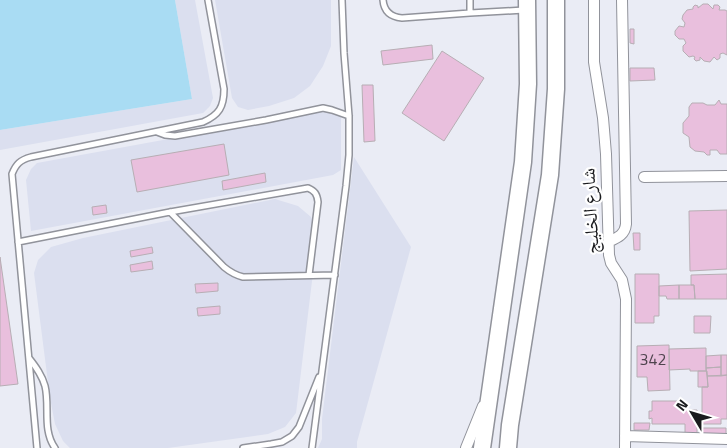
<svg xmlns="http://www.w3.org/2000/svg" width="727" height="448" font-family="'Titillium Web','Noto Naskh Arabic',sans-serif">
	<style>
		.built { fill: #dbdfef }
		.water { fill: #a9dcf3 }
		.building { fill: #e9bfdd; stroke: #b7aeb4 }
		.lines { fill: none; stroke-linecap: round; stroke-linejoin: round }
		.service-casing { stroke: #91939b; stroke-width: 8 }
		.minor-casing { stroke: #91939b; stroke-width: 12 }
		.primary-casing { stroke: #91939b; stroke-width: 19 }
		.service { stroke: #fff; stroke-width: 5 }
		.minor { stroke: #fff; stroke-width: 10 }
		.primary { stroke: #fff; stroke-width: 16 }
		.labels { text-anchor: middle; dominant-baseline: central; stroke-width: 4.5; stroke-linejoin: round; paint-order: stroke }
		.number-label { font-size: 16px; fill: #4e444e }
		.street-label { font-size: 19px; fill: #1a1b1e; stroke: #fff }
	</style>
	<rect width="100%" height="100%" fill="#eaecf5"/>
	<!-- built -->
	<path class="built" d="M175 0H195L213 98 210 106 203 113 0 150V130L192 99Z
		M215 0H331V46L323 66 310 86 294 98 269 106 248 110 238 107 232 98Z
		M328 110 335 111 341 117V170L333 175 31 231 26 180 31 169 37 163Z
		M354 157 411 247 357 442V448H318L322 439V419Z
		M275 199 298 206 311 217 316 228 317 240 296 413 285 427 268 434 168 448H70L63 441 55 424 50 398 34 273 38 260 51 247 83 238Z"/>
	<!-- water -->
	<path class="water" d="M0 0H175L192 99 0 130Z"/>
	<!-- building -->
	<path class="building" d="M703 4H708L713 9 714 5H718L720 7 719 10H725L727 11V55L723 53 720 54V58L717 60 714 57 710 62 704 61 700 57V60L696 61 694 59 695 57 693 56 689 57 683 51V46L686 43 684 39H679L675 35V31L679 26 684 27 685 23 682 19 683 15 687 10 693 9V7L695 5 698 6V8Z
		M630 29H634V44L630 43Z
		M432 45 433 59 383 65 381 51Z
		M442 51 484 78 444 141 402 113Z
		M630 68H654L655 80 630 81Z
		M362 85H373L375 141 364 142Z
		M719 100 721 104H727V154H720L717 150H710V155H707L704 152 695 151 690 147 689 137 683 133V123L689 116V107L692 103H703L707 105H715Z
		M224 144 229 175 137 192 131 160Z
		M265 173 266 182 223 190 222 181Z
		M106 205 107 213 93 215 92 207Z
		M727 210V269L690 271 689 211Z
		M633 233H640V250H634Z
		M152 247 153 253 131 257 130 251Z
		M0 257 18 384 0 386Z
		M152 261 153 269 131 272 130 265Z
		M635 274H659V316H654V323H635Z
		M727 274V299H695L694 285H691V275Z
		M218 283V291L196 293 195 284Z
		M679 285H694L695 299H679Z
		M679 285V299H667L666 296H659V286Z
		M220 306V314L198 316 197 308Z
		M694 316H711L710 333H694Z
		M669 345 670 390 648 391 647 377H637V346Z
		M706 348V371H690V369L669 370V349Z
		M721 355H727V375L721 376Z
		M721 355V367L706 368V356Z
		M721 367V376H707L706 368Z
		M698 371H707L708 387H698Z
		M727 375V419H721V424H702V387H708L707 376Z
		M652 401H683V410H697V434H685V424H652V418L649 419V411H652Z
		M634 423H650L649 430H634Z
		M702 428H726V435H702Z"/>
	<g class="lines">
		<defs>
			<path id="service" d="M383 0C384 12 391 17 402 18L470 13V0
				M470 13 524 10
				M157 132 165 135 175 136 266 120 323 108 332 110 349 116
				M170 212 224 267C230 272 235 275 243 277L335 275
				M18 242 170 212 308 188C315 191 317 194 318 202L309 275
				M29 358C36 367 42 375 45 386 50 406 42 430 55 448
				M37 448 12 174C16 164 20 160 31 157L203 122C219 115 224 107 224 89L208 0
				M243 448 271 444 282 442 292 436 299 427 319 377
				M312 448 346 186 349 155V116L344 53 342 0"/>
			<path id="minor" d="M594 0V62L603 118 606 154 609 255 611 263 622 280 626 299 625 448
				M644 177 727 176
				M608 242C617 238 625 235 626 224L622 0
				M625 436 727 439
				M466 448 483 406"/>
			<path id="primary" d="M482 448 523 162 528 84 527 0
				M508 448 510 425 550 175 556 89V0"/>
		</defs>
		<!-- service casing -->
		<use href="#service" class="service-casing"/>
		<!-- minor casing -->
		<use href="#minor" class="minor-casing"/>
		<!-- primary casing -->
		<use href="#primary" class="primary-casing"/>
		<!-- service -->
		<use href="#service" class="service"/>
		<!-- minor -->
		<use href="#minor" class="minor"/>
		<!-- primary -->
		<use href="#primary" class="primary"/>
	</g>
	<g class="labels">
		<!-- number labels -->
		<g class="number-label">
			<text x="653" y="359">342</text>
		</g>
		<!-- street labels -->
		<g class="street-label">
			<text transform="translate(589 211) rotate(-93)">شارع الخليج</text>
		</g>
	</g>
	<!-- north arrow -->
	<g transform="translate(692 413) rotate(308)" stroke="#ffffff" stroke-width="4" paint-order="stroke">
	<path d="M0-4L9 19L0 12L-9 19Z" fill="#1a1b1e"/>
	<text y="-8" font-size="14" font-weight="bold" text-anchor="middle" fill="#1a1b1e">N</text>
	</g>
</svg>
